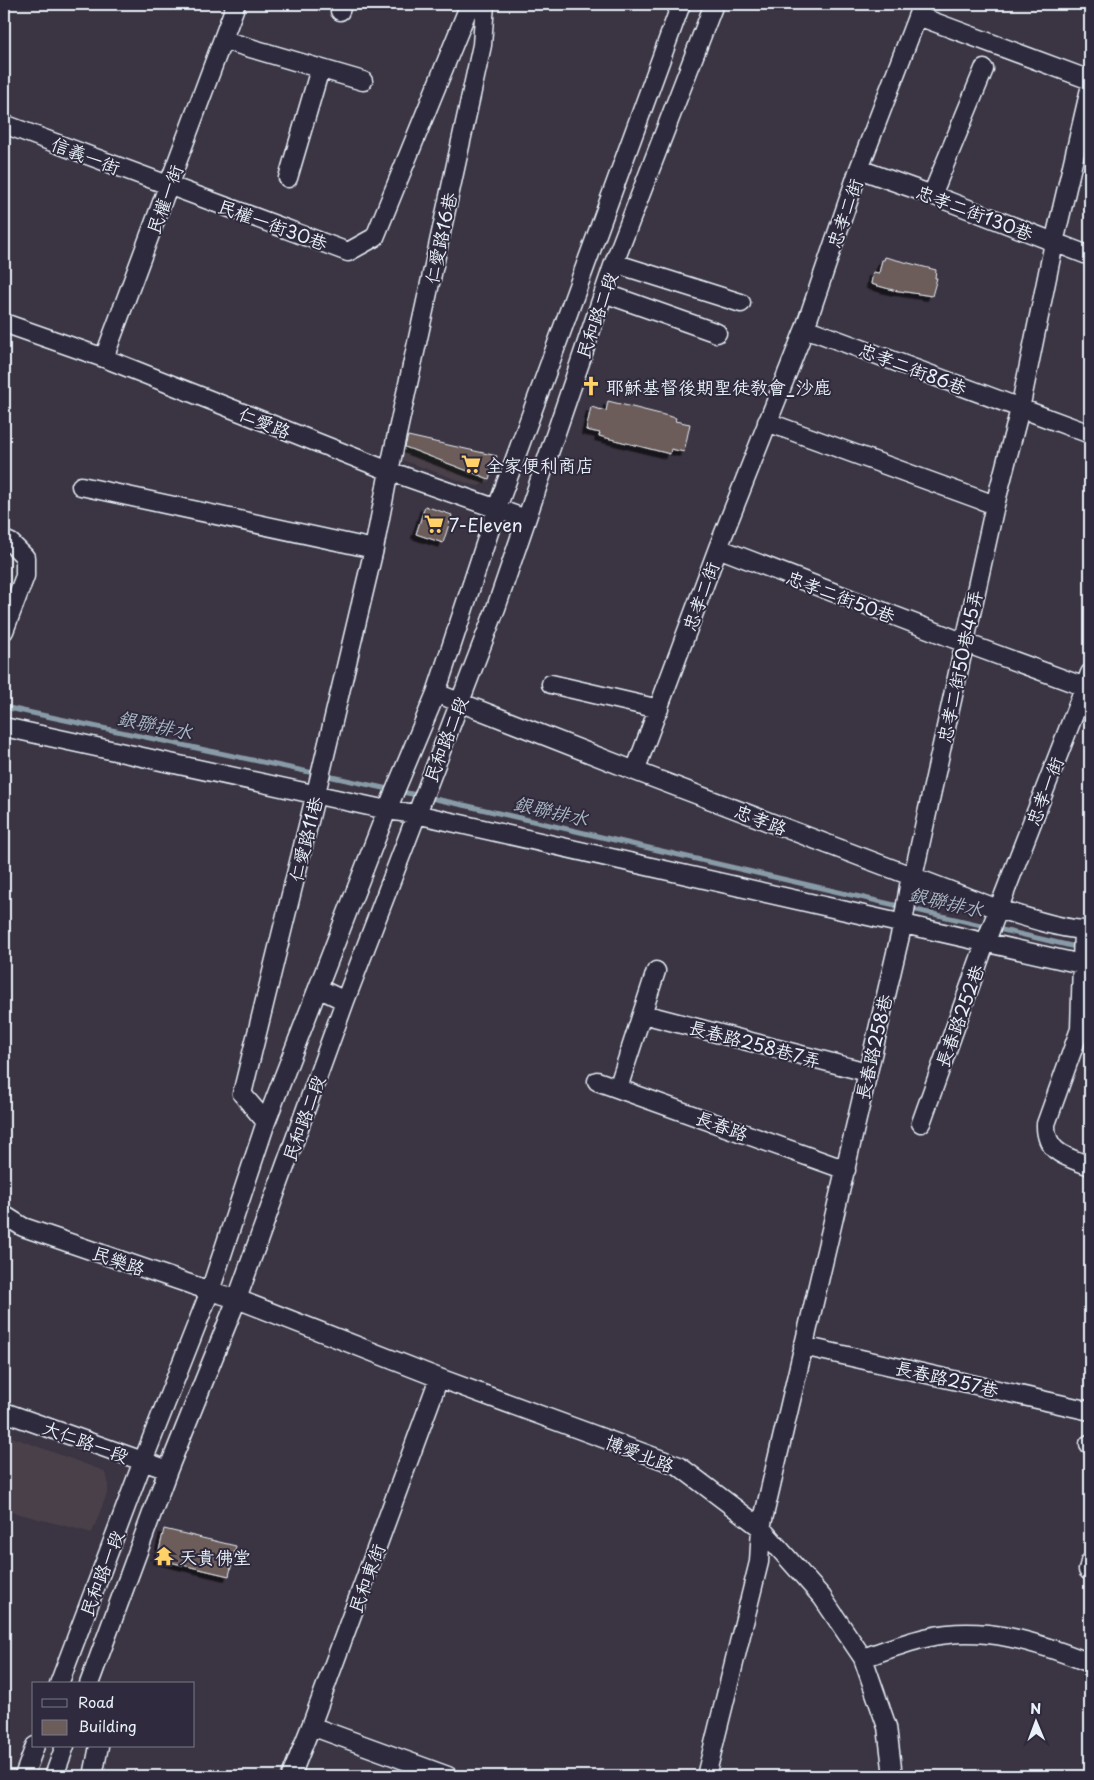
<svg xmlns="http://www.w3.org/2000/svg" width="1094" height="1780" font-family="'Playpen Sans','LXGW WenKai TC',sans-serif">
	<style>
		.built { fill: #4a404a }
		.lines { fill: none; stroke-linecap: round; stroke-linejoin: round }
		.stream { stroke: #889ba7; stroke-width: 5 }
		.building { fill: #6d5d5a; stroke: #e8f1f8; filter: url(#shadow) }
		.minor-casing { stroke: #e8f1f8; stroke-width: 21 }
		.minor { stroke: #2f2a3d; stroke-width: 18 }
		.labels { text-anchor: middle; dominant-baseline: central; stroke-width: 4; stroke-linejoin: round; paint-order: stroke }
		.street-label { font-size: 18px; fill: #e8f1f8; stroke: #2f2a3d }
		.poi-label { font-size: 18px; fill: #e8f1f8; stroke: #2f2a3d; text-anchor: start }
		.water-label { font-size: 19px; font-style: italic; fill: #a8b7c2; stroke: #2f2a3d }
	</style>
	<defs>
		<filter id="shadow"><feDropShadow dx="-4.5" dy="4.5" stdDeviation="0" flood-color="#0009"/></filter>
	</defs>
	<rect width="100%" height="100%" fill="#3b3443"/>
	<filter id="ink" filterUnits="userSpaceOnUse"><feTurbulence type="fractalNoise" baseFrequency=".02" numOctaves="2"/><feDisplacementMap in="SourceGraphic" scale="10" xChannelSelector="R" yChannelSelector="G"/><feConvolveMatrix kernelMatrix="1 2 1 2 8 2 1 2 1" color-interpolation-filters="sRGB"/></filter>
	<g filter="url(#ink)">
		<!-- built -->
		<path class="built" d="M408 436 497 456 489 481 479 486 472 485 402 460Z
			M4 1434 104 1471 108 1480V1491L92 1533 4 1510Z"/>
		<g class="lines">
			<!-- stream -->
			<path class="stream" d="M4 707 468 806 1080 948"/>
		</g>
		<!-- building -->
		<path class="building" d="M885 257 936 270 935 278H937L932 296 893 290 871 284 873 272 879 273 882 260H884Z
			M608 401 676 418 675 421 690 424 684 452 671 449 670 454 599 436 600 433 586 430 591 407 606 411Z
			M408 436 497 456 489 479 405 447Z
			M425 506 452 515 443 543 416 534Z
			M164 1529 236 1546 229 1576 157 1559Z"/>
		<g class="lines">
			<defs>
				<path id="minor" d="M340 11 342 4
					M918 16 1090 80
					M223 40 363 81
					M4 124 348 252 375 237 470 4
					M859 169 932 195 1090 256
					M288 178 320 69
					M932 195 984 69
					M614 263 741 303
					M604 293 717 333
					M4 323 104 358 389 471 526 519
					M805 328 1090 434
					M104 358 236 4
					M767 422 995 505
					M81 486 374 549
					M4 540 11 543 25 557V576L4 631
					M718 548 965 643 1085 687
					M551 684 659 709
					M436 693 635 771 998 909C1024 916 1065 931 1090 930
					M4 727 387 810 416 814 1090 966
					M635 771 718 548 805 328 859 169 922 4
					M1083 930 1080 1029 1046 1124C1045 1153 1067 1157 1090 1166
					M318 988 345 1001
					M643 1014 867 1072
					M597 1081 846 1170
					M618 1088 656 971
					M266 1122 242 1094 316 793 374 549 389 471 482 45 485 4
					M921 1123 986 941 1090 673
					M4 1215 23 1227 210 1291 237 1299 439 1378 679 1466 761 1528 822 1597 863 1658 887 1727 893 1776
					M803 1346 1090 1411
					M4 1412 168 1470
					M1089 1444H1090
					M1088 1570 1090 1562
					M863 1658C883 1651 904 1643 925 1638 983 1624 1037 1642 1090 1663
					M59 1684 143 1461 210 1291 266 1122 387 810 436 693 497 508 681 4
					M89 1684 168 1470 237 1299 345 1001 496 608 614 263 714 4
					M311 1726 448 1776
					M24 1776 35 1746
					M54 1776 65 1746
					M93 1776 99 1746
					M291 1776 311 1726 439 1378
					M706 1776 759 1562 761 1528 903 923 909 886 913 877 995 505 1020 409 1054 243 1090 89"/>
			</defs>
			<!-- minor casing -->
			<use href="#minor" class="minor-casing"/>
			<!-- minor -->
			<use href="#minor" class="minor"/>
		</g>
	</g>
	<!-- icons -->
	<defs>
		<symbol id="church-bare" viewBox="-9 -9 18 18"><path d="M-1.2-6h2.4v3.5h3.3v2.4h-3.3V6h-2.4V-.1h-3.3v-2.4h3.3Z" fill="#ffd166" stroke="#2f2a3d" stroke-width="2.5" paint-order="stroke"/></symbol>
		<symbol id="supermarket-bare" viewBox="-9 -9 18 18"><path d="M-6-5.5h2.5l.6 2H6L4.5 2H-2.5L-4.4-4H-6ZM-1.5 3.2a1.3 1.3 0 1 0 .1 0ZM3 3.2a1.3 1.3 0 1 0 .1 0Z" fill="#ffd166" stroke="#2f2a3d" stroke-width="2.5" paint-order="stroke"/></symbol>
		<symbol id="temple-bare" viewBox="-9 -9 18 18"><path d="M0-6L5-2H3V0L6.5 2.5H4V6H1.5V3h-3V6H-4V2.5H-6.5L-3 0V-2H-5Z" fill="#ffd166" stroke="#2f2a3d" stroke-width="2.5" paint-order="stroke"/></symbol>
	</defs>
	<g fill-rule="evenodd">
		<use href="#church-bare" x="577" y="372" width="28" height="28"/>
		<use href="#supermarket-bare" x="457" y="450" width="28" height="28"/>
		<use href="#supermarket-bare" x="420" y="510" width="28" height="28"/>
		<use href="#temple-bare" x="150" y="1542" width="28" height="28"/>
	</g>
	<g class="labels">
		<!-- street labels -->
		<g class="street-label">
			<text transform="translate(86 155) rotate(21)">信義一街</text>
			<text transform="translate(164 199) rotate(-70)">民權一街</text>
			<text transform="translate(975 212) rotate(21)">忠孝二街130巷</text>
			<text transform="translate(844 213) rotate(-71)">忠孝二街</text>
			<text transform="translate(273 224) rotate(20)">民權一街30巷</text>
			<text transform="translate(440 238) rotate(-78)">仁愛路16巷</text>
			<text transform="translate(596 315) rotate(-71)">民和路二段</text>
			<text transform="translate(913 368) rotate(21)">忠孝二街86巷</text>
			<text transform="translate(265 422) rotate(22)">仁愛路</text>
			<text transform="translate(700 596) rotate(-70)">忠孝二街</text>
			<text transform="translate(841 596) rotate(21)">忠孝二街50巷</text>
			<text transform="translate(959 666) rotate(-78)">忠孝二街50巷45弄</text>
			<text transform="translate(445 739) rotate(-69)">民和路二段</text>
			<text transform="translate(1044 791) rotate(-69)">忠孝一街</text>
			<text transform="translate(761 819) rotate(21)">忠孝路</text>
			<text transform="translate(305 839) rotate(-76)">仁愛路11巷</text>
			<text transform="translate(959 1016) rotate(-70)">長春路252巷</text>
			<text transform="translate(755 1043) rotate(15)">長春路258巷7弄</text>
			<text transform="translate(873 1047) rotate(-77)">長春路258巷</text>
			<text transform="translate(303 1118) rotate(-70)">民和路二段</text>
			<text transform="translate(722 1125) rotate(20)">長春路</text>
			<text transform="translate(119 1260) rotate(19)">民樂路</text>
			<text transform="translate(947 1378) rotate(13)">長春路257巷</text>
			<text transform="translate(86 1441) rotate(20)">大仁路一段</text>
			<text transform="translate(640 1453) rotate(21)">博愛北路</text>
			<text transform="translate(101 1573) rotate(-69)">民和路一段</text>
			<text transform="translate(366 1578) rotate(-70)">民和東街</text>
		</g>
		<!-- poi labels -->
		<g class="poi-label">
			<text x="606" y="386">耶穌基督後期聖徒教會_沙鹿</text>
			<text x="486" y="464">全家便利商店</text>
			<text x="449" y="524">7-Eleven</text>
			<text x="179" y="1556">天貴佛堂</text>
		</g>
		<!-- water labels -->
		<g class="water-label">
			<text transform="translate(155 724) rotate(12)">銀聯排水</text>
			<text transform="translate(551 810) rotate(13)">銀聯排水</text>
			<text transform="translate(946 901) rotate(13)">銀聯排水</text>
		</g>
	</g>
	<!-- margin -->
	<rect width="1094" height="1780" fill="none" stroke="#2f2a3d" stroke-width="20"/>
	<rect x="10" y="10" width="1074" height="1760" fill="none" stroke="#e8f1f8" stroke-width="2" filter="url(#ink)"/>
	<!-- legend -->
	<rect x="32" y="1682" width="162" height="65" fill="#2f2a3d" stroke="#797a88"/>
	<rect x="42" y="1699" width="25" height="8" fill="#2f2a3d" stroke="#797a88"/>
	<text x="78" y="1708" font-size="15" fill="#e8f1f8">Road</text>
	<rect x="42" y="1720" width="25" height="15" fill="#6d5d5a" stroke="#797a88"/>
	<text x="78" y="1732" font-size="15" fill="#e8f1f8">Building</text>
	<!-- north arrow -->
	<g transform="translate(1036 1722) rotate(359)" stroke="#2f2a3d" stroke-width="4" paint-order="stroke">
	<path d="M0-4L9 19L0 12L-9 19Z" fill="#e8f1f8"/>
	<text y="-8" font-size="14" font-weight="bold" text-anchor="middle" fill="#e8f1f8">N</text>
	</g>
</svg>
